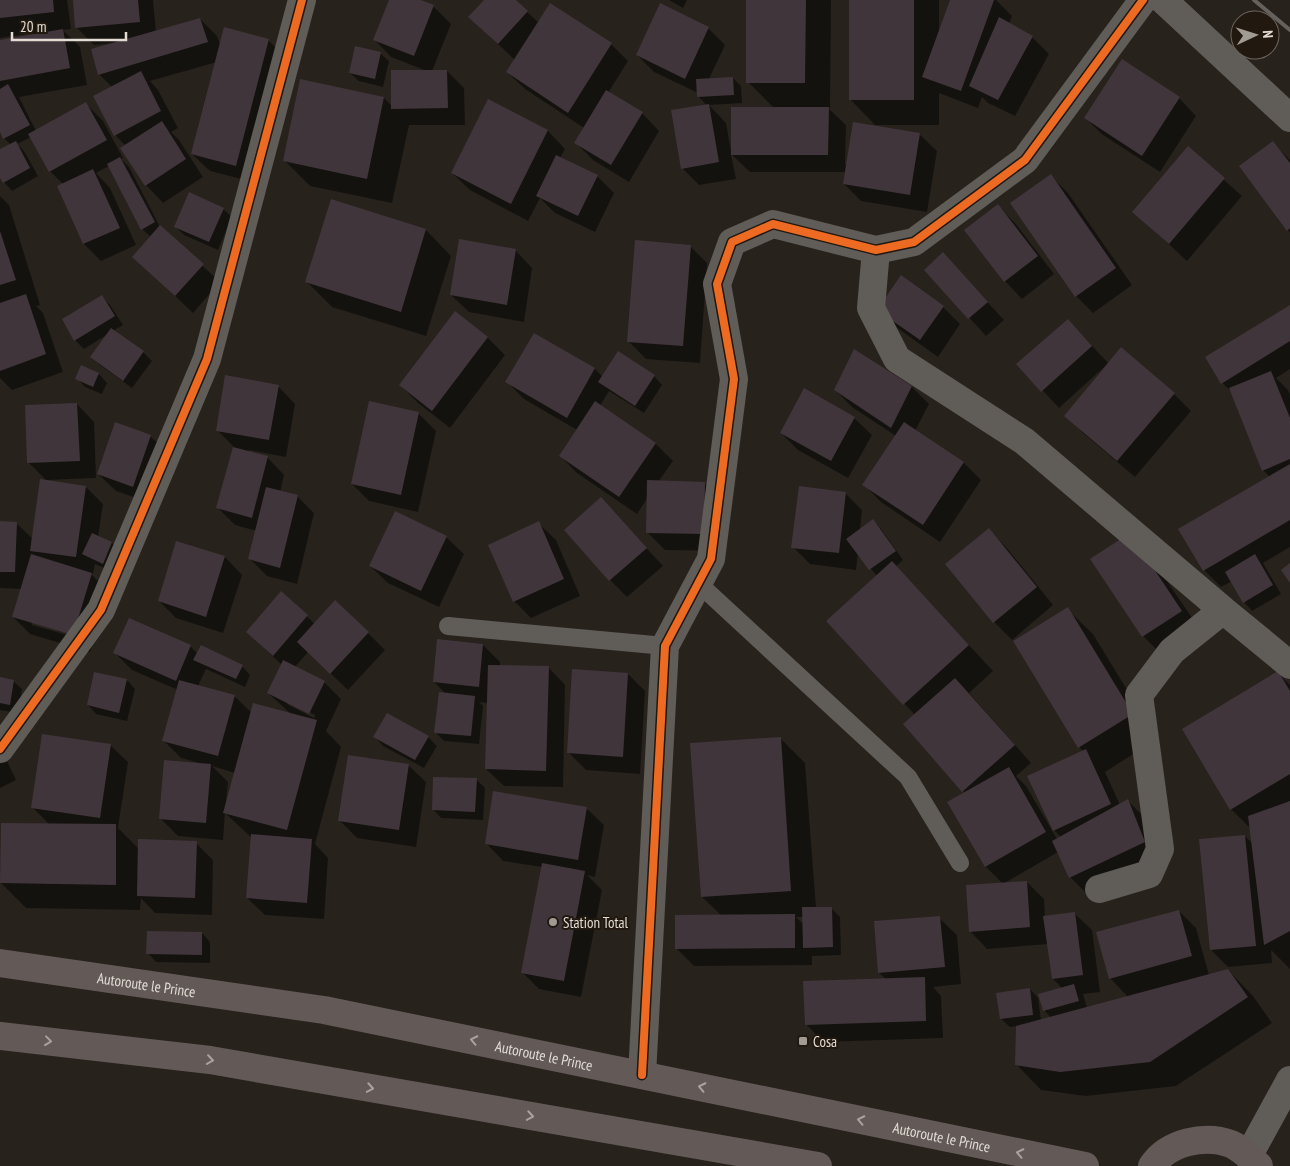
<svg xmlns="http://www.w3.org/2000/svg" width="1290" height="1166" font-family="'PT Sans Narrow',sans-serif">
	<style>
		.shadow { fill: #0007; fill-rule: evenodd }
		.building { fill: #41353c }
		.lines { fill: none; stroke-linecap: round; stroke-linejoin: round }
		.lane { stroke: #605c57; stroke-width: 18 }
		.street { stroke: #605c57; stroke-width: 28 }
		.secondary { stroke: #605c57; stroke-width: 28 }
		.primary { stroke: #635a58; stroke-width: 28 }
		.rail { stroke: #65615c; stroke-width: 4 }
		.cycleway-casing { stroke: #21180f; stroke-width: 11 }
		.cycleway { stroke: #ed6a23; stroke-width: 8 }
		.oneway { stroke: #a9a29d }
		.poi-dot { fill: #a19b94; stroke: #21180f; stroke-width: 2 }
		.labels { text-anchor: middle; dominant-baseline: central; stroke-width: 4; stroke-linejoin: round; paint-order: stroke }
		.poi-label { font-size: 15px; fill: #e2dcd5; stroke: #21180f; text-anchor: start }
		.street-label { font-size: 15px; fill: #e2dcd5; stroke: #21180f }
	</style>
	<rect width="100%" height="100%" fill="#27221c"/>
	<!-- shadow -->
	<path class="shadow" d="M0 0H67L71 29 63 30 80 47 87 85 19 97 36 131 86 104 103 121 123 158 121 159 129 167 160 227 220 282 193 313 134 257 151 237 142 229 109 166 96 173 110 188 136 245 101 261 84 244 58 187 63 184 50 171 31 137 17 144 24 151 38 176 12 191 4 182 0 175V150L11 145 4 138 0 130V42L33 35V33L0 38Z
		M74 0H153L156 32 200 19 217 36 221 47 268 40 286 58 253 182 210 171 192 154 217 62 150 81 158 90 178 128 171 132 179 140 203 177 163 203 146 185 122 148 126 146 115 135 112 87 99 74 113 43 94 45 76 27Z
		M390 0H418L433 6 451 24 432 71H447L464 88 465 125H409L392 203 310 186 284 160 384 98 393 107 427 71 391 57 374 39Z
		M486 0H514L539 23 611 44 628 61 608 93 642 113 659 131 629 182 593 160 576 143 584 128 525 89 507 72 515 60 487 34Z
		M669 0H687L683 8Z
		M748 0H831L830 108H828L846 125 845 165 919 134 937 151 927 212 861 201 844 184 846 172H750L731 154 736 179 699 185 682 168 707 106 699 97 698 93 654 72 637 55 708 28 725 45 709 79 733 78 741 86 742 103 709 105 726 123 731 151H732L774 108 748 82Z
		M850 0H939V34L951 0H996L1012 16 1009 24 1032 37 1049 54 1015 116 988 103 982 97 978 108 939 93V125H875L850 99Z
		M380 53 389 61 383 87 359 81 350 73Z
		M1179 98 1196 116 1160 172 1103 135 1085 118Z
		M489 101 548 131 565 149 560 158 597 176 614 193 595 232 555 213 540 198 528 221 470 190 452 173Z
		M1273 143 1290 160V232L1287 230Z
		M1188 148 1242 196 1187 261 1134 212Z
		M1051 176 1068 193 1132 285 1093 313 1076 296Z
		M0 196 9 205 40 305 36 306 43 313 63 372 12 390 0 378Z
		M332 200 426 230 451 256 426 336 332 307 306 281Z
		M997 205 1015 223 1054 274 1022 299 1005 281 966 230Z
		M223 209 232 217 218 250 184 235 175 226Z
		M690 246 707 263 700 363 646 359 628 341Z
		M515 250 532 268 524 322 469 312 451 295Z
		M943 254 1004 320 986 336 926 270Z
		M101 296 110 305 123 325 113 331 143 352 152 361 132 388 100 365 92 357 108 334 84 349 75 340 63 320Z
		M1290 306V369L1276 378 1288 390 1290 395V547L1263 563 1281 594 1252 611 1244 602 1232 581 1221 587 1204 570 1270 477 1263 470 1232 392 1222 383Z
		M943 307 960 324 938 357 896 327 879 310Z
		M455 313 488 338 505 355 450 428 418 403 400 385Z
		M1068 320 1109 364 1174 394 1191 411 1135 477 1083 433 1066 415 1103 368 1059 408 1018 364Z
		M535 334 595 369 603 377 654 376 662 385 644 413 609 391 600 406 656 444 673 461 658 482 704 483 721 501V551L665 550 648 533V497L637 514 577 473 560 456 577 430 524 399 507 382Z
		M82 367 99 374 107 383 102 394 85 387 77 378Z
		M278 386 295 404 286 457 249 450V452L267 457 284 475 280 492 297 496 314 513 297 584 267 576 250 559 257 531 235 525 218 508 234 447 217 430Z
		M912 387 929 404 915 431 964 463 981 480 940 542 881 502 864 485 896 436 852 407 835 390Z
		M77 404 94 422 96 478 46 480 28 462Z
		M418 413 436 431 418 512 369 501 352 484Z
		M854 418 872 435 848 478 798 450 781 433Z
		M150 436 168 453 151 503 116 491 98 474Z
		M86 487 103 504 98 537 112 543 120 551 112 571 95 564 93 574H91L109 592 90 652 30 634 13 617 21 589 0 588V523H16L33 539ZM32 622 79 636 78 638 32 625Z
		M845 493 862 510 860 530 873 521 881 529 903 560 896 566 993 671 969 693 1031 763 1016 776 1026 786 1057 839 1061 837 1054 830 1084 752 1079 747 1067 609 1093 634 1157 739 1105 772 1120 805 1127 800 1145 818 1161 860 1087 894 1070 877 1058 852 1003 884 1027 882 1044 899 1045 917 1074 913 1092 930 1100 992 1083 994 1087 1008 1128 997 1110 978 1179 911 1196 928 1209 975 1228 970 1253 996 1272 1023 1176 1086 1086 1096 1041 1090 1016 1064 1017 1026 1010 1027 1001 1019 1030 989 1038 998 1041 1020 1051 1018 1044 1010 1063 989 1053 979 1048 944 987 949 970 931 1003 884 986 867 965 793 905 724 915 715 828 621 877 576 858 553 856 570 810 564 793 547Z
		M601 499 663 566 627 597 610 580 566 530Z
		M538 523 556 540 580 596 531 618 514 601Z
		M989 530 1006 547 1053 605 1012 640 994 622 947 565Z
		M446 537 464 554 439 607 388 583 370 566Z
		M177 543 225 557 242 575 223 633 176 618 159 601Z
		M1147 552 1199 628 1161 654 1143 636 1092 560Z
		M281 593 315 624 368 633 385 650 348 690 308 652 295 667 324 682 341 699 326 731 341 747 315 844 328 858 324 919 265 915 247 898 252 838 225 813 223 840 178 836 160 818 199 763 181 758 164 741 178 690 132 670 115 653 129 620 190 646 198 654 242 666 250 675 245 687 206 669 198 686 234 696 252 713 292 715 268 693 282 665 265 649ZM287 702 315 715 314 718 287 704ZM212 766 235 773 227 802 226 801 228 782Z
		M483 645 500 662V666L548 667 565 685 563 787 504 786 486 769 488 703 479 702 483 706 479 744 444 741 435 732 446 694 434 682Z
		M1278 673 1290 685V969L1271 950 1272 963 1228 967 1211 950 1245 836 1253 844 1251 829 1231 809Z
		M628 674 645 691 640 774 586 770 569 753Z
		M0 679 13 681 22 689 18 713 0 710Z
		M127 680 135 689 127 721 96 714 88 705Z
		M375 737H428L437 746 424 768 383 746Z
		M780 738 805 763 816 908H831L840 917 841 955 812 956V965L694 966 677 949 722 916 702 897ZM796 917H804V925Z
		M110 745 128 762 118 828 139 849 196 843 213 860 212 915 155 913 141 898 140 910 26 908 1 883 50 825 32 807Z
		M0 746 16 780 0 788Z
		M408 765 426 782 416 847 357 838 340 821Z
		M476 779 485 788 483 820 441 818 433 809Z
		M586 808 604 825 595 877 587 875 602 890 581 997 539 989 522 972 542 867 503 861 486 843Z
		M939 918 957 935 961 984 933 987 941 996 943 1038 823 1042 806 1024 886 979 879 973Z
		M202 933 210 942V963L156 962 148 953Z"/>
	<!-- building -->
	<path class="building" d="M0 0H53L54 12 0 18Z
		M73 0H138L140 22 75 28Z
		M389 0H421L434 5 414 56 373 40Z
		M484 0H516L528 11 498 44 468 17Z
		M746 0H806L805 83H746Z
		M849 0H914V100H849Z
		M950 0H994L961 91 922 77Z
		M550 3 612 43 568 113 506 72Z
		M660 3 709 27 685 79 636 55Z
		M999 17 1033 36 998 100 969 86Z
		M200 18 208 42 98 75 91 49Z
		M224 27 269 39 236 166 191 154Z
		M63 29 70 68 0 81V40Z
		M355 46 381 52 375 79 349 73Z
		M1122 59 1180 97 1142 156 1084 118Z
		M391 70H447L448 108 391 109Z
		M141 71 161 111 114 136 93 96Z
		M733 77 734 95 697 97 696 79Z
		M300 79 384 97 367 179 283 161Z
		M8 84 30 125 3 139 0 132V89Z
		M606 90 643 112 611 165 574 143Z
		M488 99 548 130 511 204 451 173Z
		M86 102 107 140 49 172 28 134Z
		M709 104 719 162 681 169 671 110Z
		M731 107H829L828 155H731Z
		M162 121 186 159 145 186 120 148Z
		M853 122 920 133 910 195 843 184Z
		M16 141 30 168 3 183 0 178V149Z
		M1273 141 1290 163V228L1287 231 1239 166Z
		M1188 146 1225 178 1169 244 1132 212Z
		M556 155 598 175 578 216 536 196Z
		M120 157 155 222 141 230 107 164Z
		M93 169 120 228 83 244 57 186Z
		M1051 174 1116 268 1075 297 1010 203Z
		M189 192 224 208 209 242 174 227Z
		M331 199 426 229 401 312 305 282Z
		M998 204 1038 256 1004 282 964 230Z
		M160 225 204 264 175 296 132 257Z
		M0 231 16 280 0 285Z
		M459 239 516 249 507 305 450 295Z
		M635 240 691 245 683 346 627 342Z
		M943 252 988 302 968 319 924 270Z
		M901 275 944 306 920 340 877 310Z
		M26 294 46 354 0 371V303Z
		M102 295 115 316 74 341 62 319Z
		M1290 305V341L1221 384 1205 357Z
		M455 311 488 337 432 411 399 385Z
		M1068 319 1092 346 1041 392 1016 364Z
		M111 328 144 351 123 381 90 357Z
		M534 333 595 368 567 418 505 382Z
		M1121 347 1175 393 1117 461 1064 416Z
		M854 349 912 386 891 428 834 390Z
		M618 351 655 375 635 406 598 382Z
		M81 365 99 373 93 387 75 379Z
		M1271 371 1290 418V459L1262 471 1229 388Z
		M225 375 279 385 269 440 216 431Z
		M804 388 855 417 831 461 780 433Z
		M369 401 419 412 401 495 351 484Z
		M595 401 656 443 619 497 559 456Z
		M77 403 80 461 27 463 25 405Z
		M115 422 151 435 133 487 97 474Z
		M904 422 964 462 923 525 862 485Z
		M233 447 268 456 252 518 216 508Z
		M1290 464V520L1203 571 1178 529Z
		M40 479 86 486 76 557 30 551Z
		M647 480 705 482 704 534 646 533Z
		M799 486 846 492 839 553 791 548Z
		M266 487 298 495 280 568 248 559Z
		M601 497 647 548 609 581 564 530Z
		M395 511 447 536 421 591 369 566Z
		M873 519 896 551 869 570 846 539Z
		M0 521 17 522 15 572H0Z
		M539 521 564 579 513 602 488 545Z
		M989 528 1037 587 993 623 945 564Z
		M92 533 112 542 103 564 82 554Z
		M1130 533 1182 611 1142 637 1090 559Z
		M176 541 225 556 206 617 158 601Z
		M31 554 92 573 73 635 12 617Z
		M1255 554 1273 585 1243 603 1225 572Z
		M892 561 969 645 903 705 826 621Z
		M1290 563V583L1281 570Z
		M281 591 308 615 273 656 246 632Z
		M335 600 369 632 330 674 297 642Z
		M1068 607 1133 714 1078 748 1013 641Z
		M129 618 191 645 176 681 113 653Z
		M437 639 483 644 479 687 433 682Z
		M201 645 243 665 236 679 193 660Z
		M283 660 325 681 309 714 267 693Z
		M488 665 549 666 546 771 485 769Z
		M572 669 628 673 623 757 567 753Z
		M1278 671 1290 691V774L1230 810 1182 729Z
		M94 672 127 679 119 713 87 705Z
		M0 677 14 680 10 705 0 703Z
		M955 678 1015 745 962 792 903 724Z
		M179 680 235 695 218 756 162 741Z
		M439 692 475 696 471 736 434 733Z
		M253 703 317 720 287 830 223 813Z
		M387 713 429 736 415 760 373 737Z
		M42 734 111 744 100 818 31 808Z
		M781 737 791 891 701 897 690 743Z
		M1086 749 1111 804 1053 831 1027 776Z
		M348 755 409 764 399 830 338 821Z
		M164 760 211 764 206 823 159 819Z
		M1009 767 1046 832 985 867 947 802Z
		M433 777 477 778 475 812 432 810Z
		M493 791 587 807 578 860 485 844Z
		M1128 799 1145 842 1069 878 1052 841Z
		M1290 801V931L1264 945 1248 816Z
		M1 823 116 824V885L0 883Z
		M251 834 312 839 307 903 246 898Z
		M1245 835 1256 946 1210 950 1199 839Z
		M138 839 197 841 195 898 137 896Z
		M542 863 585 871 564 981 521 973Z
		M1027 881 1030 927 969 932 966 885Z
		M802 907H832L833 947 803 948Z
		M1179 910 1192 956 1109 979 1096 932Z
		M1075 912 1083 975 1052 979 1043 916Z
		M795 914V948L675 949V915Z
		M940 916 945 967 878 973 874 921Z
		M147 931 202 932V955L146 954Z
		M1228 969 1248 997 1150 1062 1060 1072 1015 1065 1016 1026Z
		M925 977 926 1021 805 1025 803 981Z
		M1074 984 1079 1001 1043 1011 1038 994Z
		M1030 988 1033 1015 1000 1019 996 993Z"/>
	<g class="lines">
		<!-- lane -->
		<path class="lane" d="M698 583 908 777 960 863
			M448 626 665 646"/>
		<!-- street -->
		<path class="street" d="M1163 0 1290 118
			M876 250 871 308 897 359 1024 441 1223 610
			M0 749 101 610 207 359 302 0
			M1099 889 1149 874 1160 849 1139 695 1172 651 1223 610 1290 665
			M642 1075 665 646 711 559 734 379 717 284 732 242 773 224 876 250 914 242 1025 160 1143 0"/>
		<!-- secondary -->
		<path class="secondary" d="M1249 1155 1290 1080"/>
		<!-- primary -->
		<g class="primary">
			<path id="s1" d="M0 963 324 1010 1085 1166"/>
			<path d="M0 1036 210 1060 818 1166"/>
			<path d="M1152 1166C1168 1142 1205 1134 1231 1144 1242 1149 1251 1158 1259 1166"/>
		</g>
		<!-- rail -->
		<path class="rail" d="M1254 0 1290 30"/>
		<defs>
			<path id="cycleway" d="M0 749 101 610 207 359 302 0
				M642 1075 665 646 711 559 734 379 717 284 732 242 773 224 876 250 914 242 1025 160 1143 0"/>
		</defs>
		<!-- cycleway casing -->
		<use href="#cycleway" class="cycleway-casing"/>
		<!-- cycleway -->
		<use href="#cycleway" class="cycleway"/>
	</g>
	<!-- one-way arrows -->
	<defs><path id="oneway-chevron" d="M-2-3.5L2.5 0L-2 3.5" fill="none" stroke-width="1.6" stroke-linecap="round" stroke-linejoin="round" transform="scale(1.25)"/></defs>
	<g class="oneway">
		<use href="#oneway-chevron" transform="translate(474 1040) rotate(-168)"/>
		<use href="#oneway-chevron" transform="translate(48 1041) rotate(7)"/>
		<use href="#oneway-chevron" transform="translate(210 1060) rotate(8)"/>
		<use href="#oneway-chevron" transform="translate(702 1087) rotate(-168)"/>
		<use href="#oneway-chevron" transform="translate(370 1088) rotate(10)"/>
		<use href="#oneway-chevron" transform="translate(530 1116) rotate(10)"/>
		<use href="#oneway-chevron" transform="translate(861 1120) rotate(-168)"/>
		<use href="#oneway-chevron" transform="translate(1020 1153) rotate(-168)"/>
	</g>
	<!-- markers -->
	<g class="poi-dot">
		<circle cx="553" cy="922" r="5"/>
		<rect x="798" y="1036" width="10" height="10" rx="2.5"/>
	</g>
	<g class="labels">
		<!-- poi labels -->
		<g class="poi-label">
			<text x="563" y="922">Station Total</text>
			<text x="813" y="1041">Cosa</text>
		</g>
		<!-- street labels -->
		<g class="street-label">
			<text stroke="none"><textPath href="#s1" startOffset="148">Autoroute le Prince</textPath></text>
			<text stroke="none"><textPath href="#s1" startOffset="552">Autoroute le Prince</textPath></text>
			<text stroke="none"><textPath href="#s1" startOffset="958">Autoroute le Prince</textPath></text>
		</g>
	</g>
	<!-- north arrow -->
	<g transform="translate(1255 35) rotate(86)"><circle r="24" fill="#21180f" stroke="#6e665e"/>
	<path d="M0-4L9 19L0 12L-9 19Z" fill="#a19b94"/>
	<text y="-8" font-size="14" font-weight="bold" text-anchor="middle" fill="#e2dcd5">N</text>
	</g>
	<!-- scale -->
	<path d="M12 32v8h114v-8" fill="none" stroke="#e2dcd5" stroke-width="2.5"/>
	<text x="20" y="32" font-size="15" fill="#e2dcd5" stroke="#21180f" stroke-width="4" paint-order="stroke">20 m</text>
</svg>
